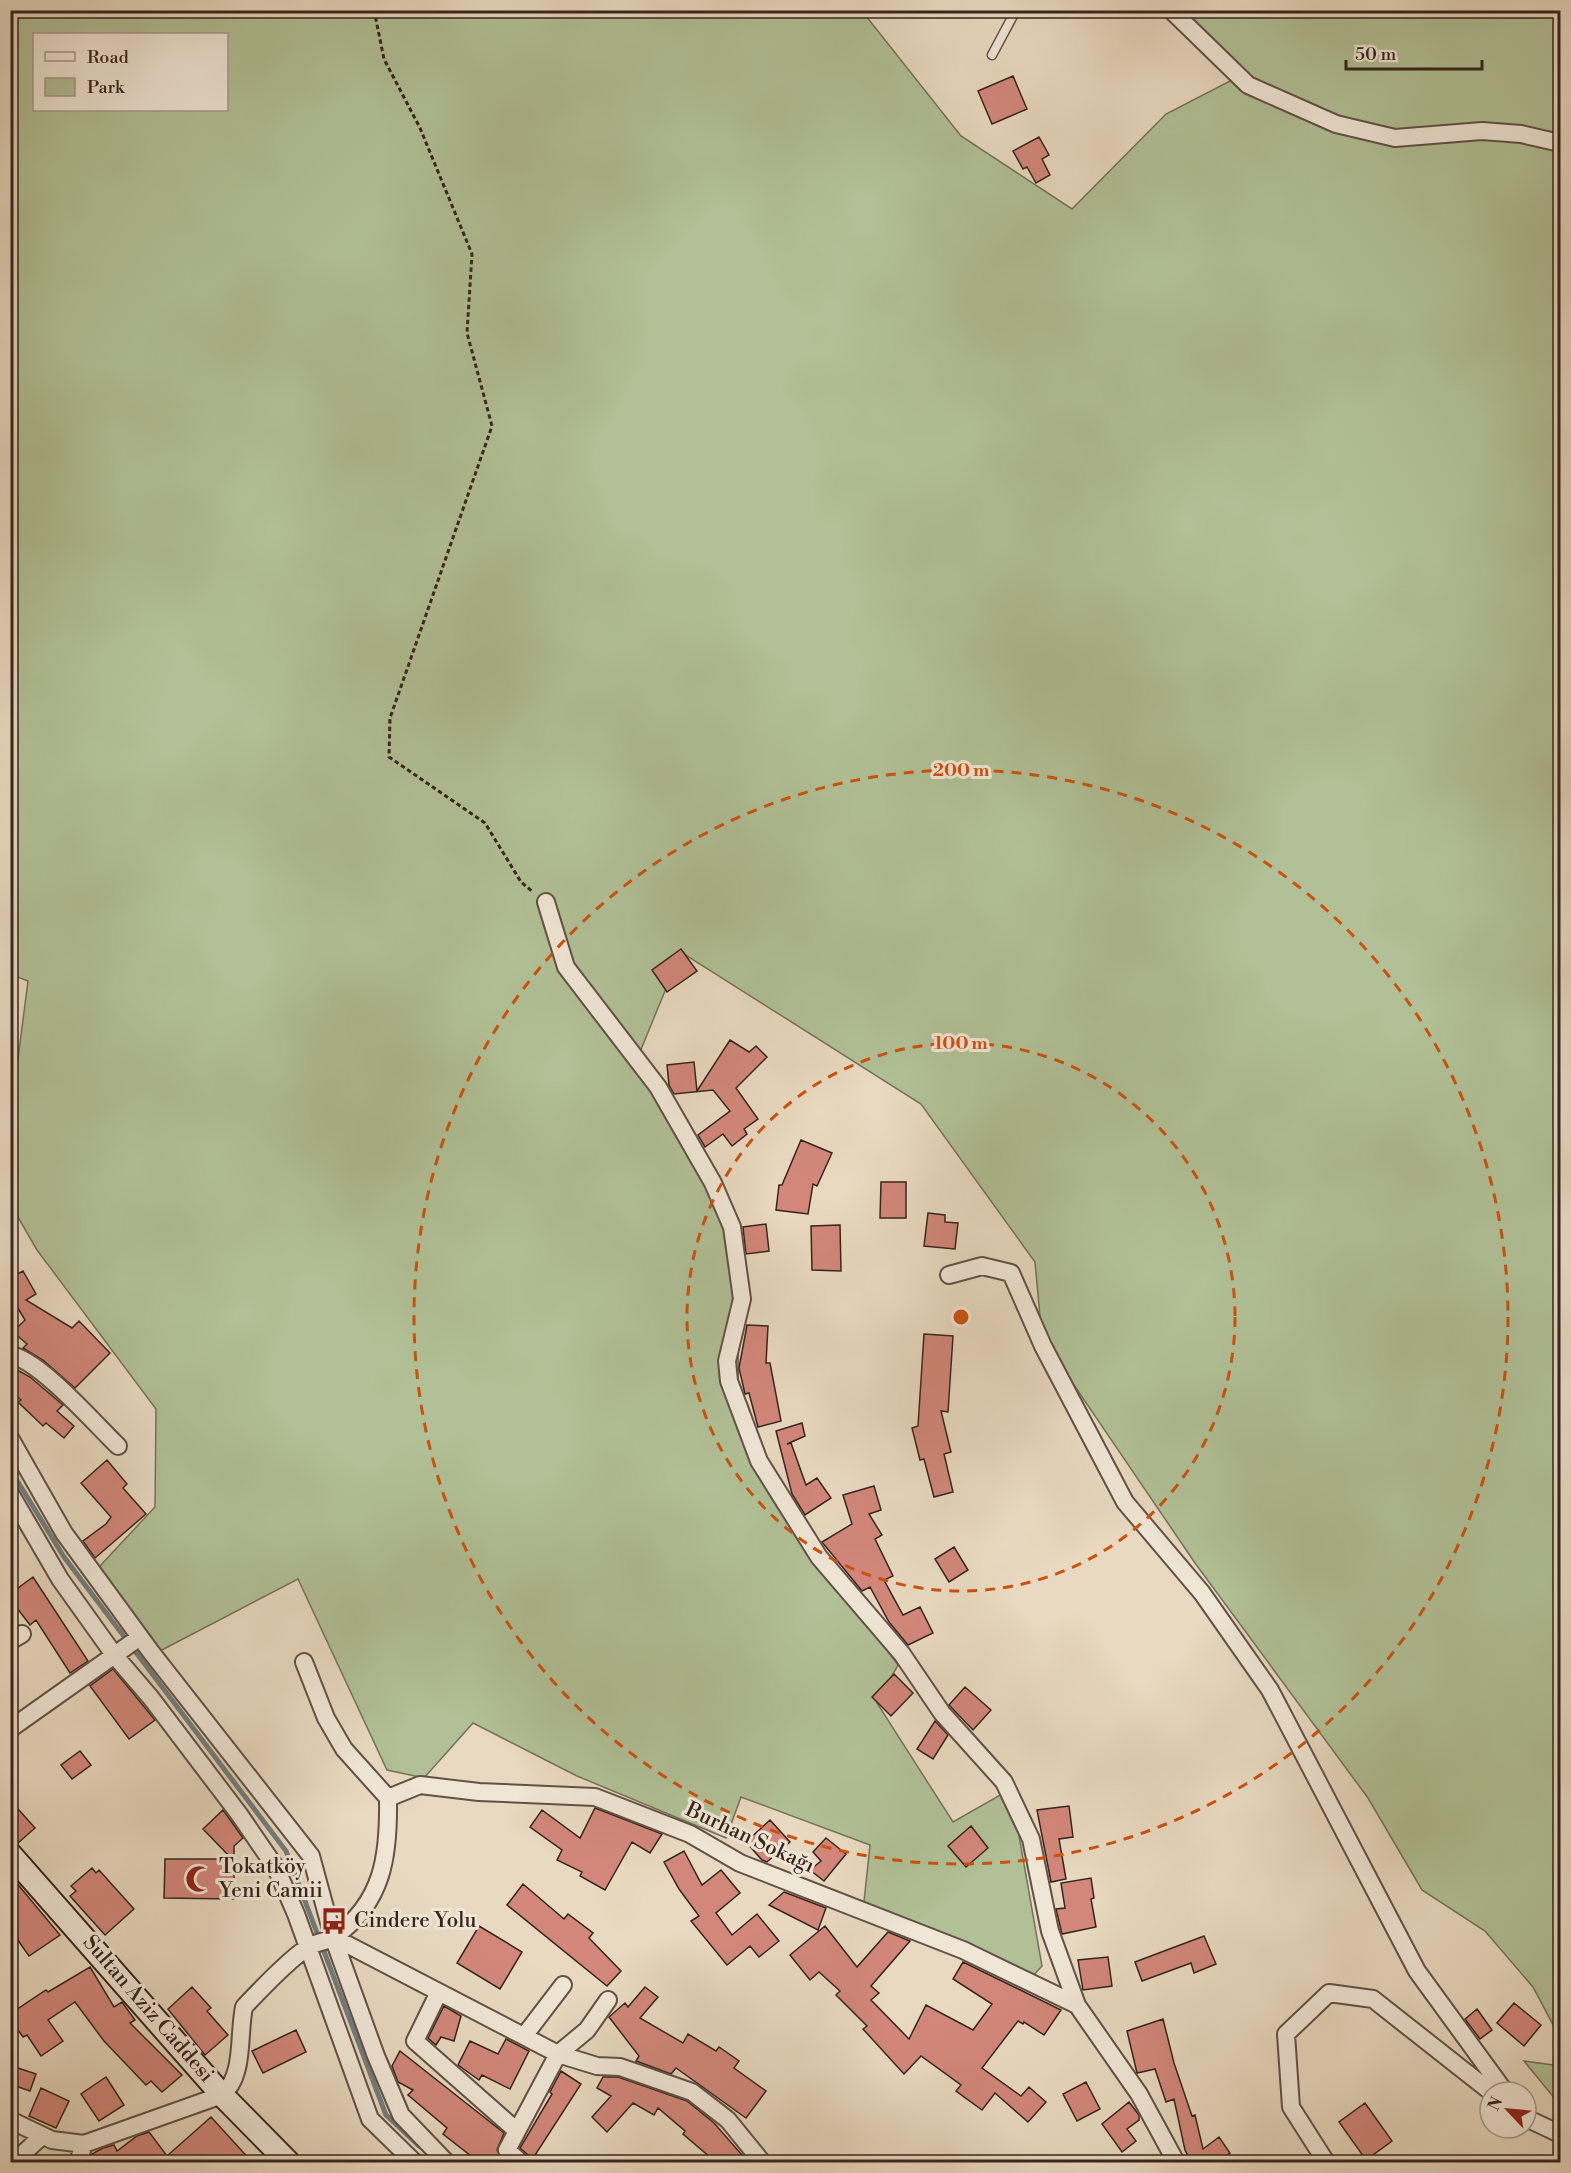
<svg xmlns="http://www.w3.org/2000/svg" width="1571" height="2173" font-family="'Libre Bodoni',serif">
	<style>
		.green { fill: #b1c096; stroke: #74725a; stroke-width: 1.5; fill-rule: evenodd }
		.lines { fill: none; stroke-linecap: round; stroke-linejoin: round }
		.stream { stroke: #737d7e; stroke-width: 5 }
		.building { fill: #d2877a; stroke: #36251d; stroke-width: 1.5 }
		.lane-casing { stroke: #625246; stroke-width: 11 }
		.street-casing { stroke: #625246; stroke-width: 20 }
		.secondary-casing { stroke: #36251d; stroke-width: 26 }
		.path { stroke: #36251d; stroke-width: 3; stroke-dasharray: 4.5 3; stroke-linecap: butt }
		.lane { stroke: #f0e6d6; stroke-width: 8 }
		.street { stroke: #f0e6d6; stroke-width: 16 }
		.secondary { stroke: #f0e6d6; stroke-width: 22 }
		.ring { fill: none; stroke: #cd510f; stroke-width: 3; stroke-dasharray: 10 8 }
		.labels { text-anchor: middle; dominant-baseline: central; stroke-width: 6; stroke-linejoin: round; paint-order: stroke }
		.street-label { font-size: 21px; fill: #36251d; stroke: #f0e6d6 }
		.poi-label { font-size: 21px; fill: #36251d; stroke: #f0e6d6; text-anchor: start }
		.centre { fill: #cd510f; stroke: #f0e6d6; stroke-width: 3 }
		.ring-label { font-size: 18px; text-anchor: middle; font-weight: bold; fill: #cd510f; stroke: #f0e6d6; stroke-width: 6; stroke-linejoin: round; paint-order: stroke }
	</style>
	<rect width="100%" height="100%" fill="#e8d9c0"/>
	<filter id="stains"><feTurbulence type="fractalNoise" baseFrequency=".00333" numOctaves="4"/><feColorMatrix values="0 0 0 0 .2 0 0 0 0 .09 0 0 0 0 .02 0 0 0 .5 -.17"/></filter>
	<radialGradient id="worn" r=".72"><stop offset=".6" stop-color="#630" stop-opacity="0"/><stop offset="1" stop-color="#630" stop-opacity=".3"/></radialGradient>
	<!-- green -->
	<path class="green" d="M11 11H862L961 136 1072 209 1166 114 1236 78 1177 11H1560V2038L1533 1987 1485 1931 1422 1890 1368 1798 1195 1563 1042 1338 1035 1262 921 1104 681 952 635 1064 693 1154 739 1242 738 1409 799 1531 898 1665 877 1703 953 1822 1002 1794 1018 1830 1042 1966 1028 1981 863 1911 870 1845 741 1797 726 1838 577 1776 473 1723 424 1778 387 1770 298 1579 160 1651 99 1567 155 1507 156 1409 37 1250 11 1205V1113L28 981 10 974ZM34 34H226V110H34Z
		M1524 2061 1560 2066V2105Z"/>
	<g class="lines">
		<!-- stream -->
		<path class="stream" d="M10 1469 64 1557 286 1851 386 2115 419 2146"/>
	</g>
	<!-- building -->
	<path class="building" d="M1013 76 1027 109 992 124 978 91Z
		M1039 137 1049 155 1042 159 1050 175 1036 183 1027 167 1023 169 1013 151Z
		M681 949 697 971 667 992 652 970Z
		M730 1040 749 1052 756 1046 767 1057 736 1088 758 1119 744 1129 747 1134 732 1146 723 1134 705 1147 698 1135 730 1111 713 1090 674 1094 669 1085 667 1065 694 1062 697 1091Z
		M801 1140 832 1153 817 1186 813 1184 808 1214 776 1210 779 1185H782Z
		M881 1182H906V1218H880Z
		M928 1213 945 1215V1222L958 1223 955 1249 924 1246Z
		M766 1224 769 1251 746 1254 743 1227Z
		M840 1225 841 1271 812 1270 811 1226Z
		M23 1271 36 1294 26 1300 72 1328 79 1321 110 1353 75 1388 43 1360 23 1348 27 1344 13 1332 25 1320 10 1295V1278Z
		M747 1325 768 1326 766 1363H770L781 1421 758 1427 749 1393 745 1394 739 1368Z
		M924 1334 953 1336 948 1412 941 1411 951 1452 944 1454 953 1492 934 1497 924 1459 920 1460 912 1428 918 1426Z
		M10 1366 30 1377 63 1405 57 1411 74 1426 64 1438 46 1423 43 1426 18 1402 21 1400 10 1391Z
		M802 1423 805 1436 787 1444 791 1443 806 1485 817 1478 831 1498 805 1515 792 1494 776 1431Z
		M107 1460 127 1484 123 1488 146 1514 95 1558 83 1541 106 1524 111 1517 81 1483Z
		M874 1486 881 1510 869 1514 882 1535 875 1539 893 1576 884 1580 903 1615 920 1607 933 1633 908 1645 889 1622 870 1587 862 1591 822 1542 852 1524 843 1495Z
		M954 1547 968 1570 949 1582 935 1559Z
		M33 1577 88 1661 70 1673 36 1620 30 1625 10 1599V1594Z
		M113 1669 155 1720 129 1739 90 1686Z
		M894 1674 913 1693 891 1716 872 1697Z
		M965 1687 991 1710 973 1730 949 1705Z
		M935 1721 948 1735 933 1759 917 1749Z
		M80 1751 91 1765 72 1779 61 1765Z
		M10 1800 35 1828 18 1843 10 1841Z
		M1069 1806 1073 1837 1059 1839 1066 1879 1051 1882 1037 1810Z
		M595 1808 662 1834 650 1853 632 1842 605 1890 580 1876 582 1872 557 1860 562 1850 530 1827 542 1810 580 1838Z
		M223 1810 243 1838 234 1846V1899L164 1898 165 1859H232L203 1829Z
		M770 1820 790 1842 767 1862 762 1860 746 1842Z
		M971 1826 988 1848 966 1867 948 1846Z
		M826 1838 846 1854 824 1881 810 1870 821 1861 813 1852Z
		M684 1851 702 1885 721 1870 740 1893 716 1913 732 1935 757 1914 779 1941 759 1957 750 1946 727 1965 691 1921 699 1916 679 1889 664 1862Z
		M92 1868 96 1873 99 1870 134 1909 105 1935 70 1896 76 1891 71 1886Z
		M10 1875 60 1935 29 1956 10 1929Z
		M1091 1878 1094 1898 1091 1899 1096 1927 1062 1934 1056 1909 1065 1908 1061 1883Z
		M523 1884 564 1919 568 1914 593 1933 589 1938 621 1971 607 1986 507 1905Z
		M784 1892 826 1908 818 1930 769 1905Z
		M479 1926 522 1952 500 1989 457 1963Z
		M825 1926 857 1967 888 1932 910 1941 871 1986 879 1993 871 2000 909 2039 926 2005 973 2030 992 2004 953 1979 963 1962 1061 2010 1044 2035 1024 2022 1023 2024 1018 2021 982 2068 1021 2096 1029 2087 1046 2102 1028 2122 995 2093 982 2110 956 2091 961 2085 921 2056 904 2074 863 2029 867 2026 836 1995 840 1991 819 1972 810 1980 790 1955Z
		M1204 1936 1216 1964 1194 1973 1191 1963 1142 1981 1135 1962Z
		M1108 1957 1112 1986 1083 1990 1078 1960Z
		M90 1967 114 2007 122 2002 135 2020 130 2023 182 2075 162 2092 151 2081 146 2085 104 2041 75 2002 48 2020 63 2041 41 2056 27 2035 23 2037 10 2019V2014L46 1990 48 1992Z
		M192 1987 211 2008 207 2011 228 2035 205 2055 168 2009Z
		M645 1987 658 1997 640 2018 683 2043 688 2034 716 2051 719 2047 739 2061 734 2068 766 2091 746 2118 676 2068 671 2074 636 2061 639 2056 609 2017 625 2003 628 2007Z
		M1514 2003 1541 2025 1524 2046 1497 2023Z
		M444 2006 461 2016 454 2041 441 2037 436 2045 428 2038Z
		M1477 2009 1492 2030 1480 2039 1465 2019Z
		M1163 2019 1174 2063 1192 2116 1195 2115 1203 2149 1219 2137 1230 2153 1217 2163H1186L1189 2158 1185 2150 1174 2099 1166 2102 1155 2069 1137 2073 1127 2031Z
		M296 2030 306 2052 263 2073 252 2051Z
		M506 2039 529 2051 510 2089 482 2075 479 2080 458 2065 470 2041 498 2054Z
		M400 2051 504 2133 497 2150 505 2163H480L443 2134 447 2128 408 2095 413 2090 398 2082 392 2066Z
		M15 2067 36 2074 30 2091 10 2084Z
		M561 2071 581 2084 530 2163 528 2155 520 2148 552 2094 550 2092Z
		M106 2077 124 2105 99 2121 81 2094Z
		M603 2077H618L687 2101 714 2123 749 2163H717L683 2134 685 2131 658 2108 654 2115 633 2103 607 2132 592 2117 611 2096 597 2088Z
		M1086 2082 1100 2109 1077 2121 1063 2094Z
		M41 2088 69 2101 56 2128 29 2116Z
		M1129 2102 1139 2115V2120L1127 2129 1136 2141 1122 2152 1102 2124Z
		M1365 2103 1392 2141 1366 2160 1339 2122Z
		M211 2117 253 2163H89L92 2154 103 2148 114 2145 117 2151 137 2136 149 2132 167 2156Z"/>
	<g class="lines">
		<defs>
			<path id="lane" d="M992 55 1016 10"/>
			<path id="street" d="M1171 10 1248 85 1336 124 1395 138 1482 131 1521 134 1560 143
				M546 902 566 967 658 1087 713 1183 732 1227 742 1299 727 1361 729 1381 759 1461 819 1557 902 1654 942 1713 1004 1782 1031 1839 1050 1931 1077 2005 1139 2094 1176 2162
				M949 1275 982 1266 1011 1273 1043 1346 1125 1502 1202 1593 1270 1690 1417 1971 1505 2092
				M10 1355C39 1359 96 1425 118 1446
				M10 1438 64 1533 151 1652 311 1856 333 1937 376 2056 401 2115 446 2162
				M10 1493 60 1579 115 1656 151 1698 239 1814 276 1868 296 1914 370 2119 414 2162
				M10 1641 22 1634
				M10 1729 140 1637
				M388 1798 420 1785 479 1792 595 1797 690 1834 740 1863 963 1950 1077 2005
				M333 1937 558 2054 597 2066 620 2067 692 2092 728 2120 762 2162
				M438 1994 415 2041 517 2131
				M524 2036 563 1985
				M1526 2118 1560 2134
				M10 2120 52 2140 84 2144 222 2095C245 2076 238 2035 244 2007 261 1989 287 1961 308 1947 316 1942 326 1942 334 1937 384 1902 389 1854 388 1798L344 1749 326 1718 304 1662
				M14 2162 42 2136
				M78 2162 84 2144
				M520 2162 507 2150 558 2054 587 2030 608 2000
				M1326 2162 1291 2107 1286 2034 1329 1993 1373 1999 1491 2092"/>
			<path id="secondary" d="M10 1854 222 2095 288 2162"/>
		</defs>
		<!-- lane casing -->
		<use href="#lane" class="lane-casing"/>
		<!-- street casing -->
		<use href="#street" class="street-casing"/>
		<!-- secondary casing -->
		<use href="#secondary" class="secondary-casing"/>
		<!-- path -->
		<path class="path" d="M374 10 384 59 420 128 472 254 467 333 492 426 390 718 389 757 485 823 521 882 533 892"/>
		<!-- lane -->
		<use href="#lane" class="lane"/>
		<!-- street -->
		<use href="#street" class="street"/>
		<!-- secondary -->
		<use href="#secondary" class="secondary"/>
	</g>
	<!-- distance rings -->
	<g class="ring">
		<circle cx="961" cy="1317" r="274"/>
		<circle cx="961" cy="1317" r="547"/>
	</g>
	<!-- icons -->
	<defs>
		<symbol id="mosque-bare" viewBox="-9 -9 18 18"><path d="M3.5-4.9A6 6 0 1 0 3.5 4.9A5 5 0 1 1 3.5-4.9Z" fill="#8f2418" stroke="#f0e6d6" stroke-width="2.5" paint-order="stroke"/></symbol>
		<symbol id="bus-bare" viewBox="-9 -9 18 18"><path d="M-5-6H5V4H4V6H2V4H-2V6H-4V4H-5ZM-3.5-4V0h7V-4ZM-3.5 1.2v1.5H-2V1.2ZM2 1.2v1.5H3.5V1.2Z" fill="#8f2418" stroke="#f0e6d6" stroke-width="2.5" paint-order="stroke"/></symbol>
	</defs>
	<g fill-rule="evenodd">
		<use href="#mosque-bare" x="180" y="1860" width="38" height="38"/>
		<use href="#bus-bare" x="315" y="1902" width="38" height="38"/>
	</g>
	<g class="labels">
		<!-- street labels -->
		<g class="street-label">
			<text transform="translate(750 1838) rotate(25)">Burhan Sokağı</text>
			<text transform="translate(148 2009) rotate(49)">Sultan Aziz Caddesi</text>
		</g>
		<!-- poi labels -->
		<g class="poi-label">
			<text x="219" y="1867">Tokatköy<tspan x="219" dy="24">Yeni Camii</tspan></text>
			<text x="354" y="1921">Cindere Yolu</text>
		</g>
	</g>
	<circle cx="961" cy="1317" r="9" class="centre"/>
	<g class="ring-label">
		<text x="961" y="776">200 m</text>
		<text x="961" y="1049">100 m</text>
	</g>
	<!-- margin -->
	<rect width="1571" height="2173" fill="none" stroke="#e8d9c0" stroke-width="36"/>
	<rect x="12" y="12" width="1547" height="2149" fill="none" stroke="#36251d" stroke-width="3"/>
	<rect x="18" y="18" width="1535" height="2137" fill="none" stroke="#36251d" stroke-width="1.5"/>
	<!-- legend -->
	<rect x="33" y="33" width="195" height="78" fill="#f0e6d6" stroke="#a6998c" stroke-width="1.5"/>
	<rect x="45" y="52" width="30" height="9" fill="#f0e6d6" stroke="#a6998c" stroke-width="1.5"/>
	<text x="87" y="63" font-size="18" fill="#36251d">Road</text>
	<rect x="45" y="78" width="30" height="18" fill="#b1c096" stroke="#a6998c" stroke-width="1.5"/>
	<text x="87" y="93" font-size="18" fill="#36251d">Park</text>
	<!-- north arrow -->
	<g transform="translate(1508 2110) rotate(296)"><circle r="28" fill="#f0e6d6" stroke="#a6998c" stroke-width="1.5"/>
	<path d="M0-4.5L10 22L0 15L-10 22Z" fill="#8f2418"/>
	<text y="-9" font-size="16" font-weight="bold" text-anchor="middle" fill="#36251d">N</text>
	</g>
	<!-- scale -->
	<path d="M1346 60v9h136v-9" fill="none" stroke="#36251d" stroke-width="3"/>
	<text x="1355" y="60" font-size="18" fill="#36251d" stroke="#f0e6d6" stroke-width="4.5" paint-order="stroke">50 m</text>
	<rect width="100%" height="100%" filter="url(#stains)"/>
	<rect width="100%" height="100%" fill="url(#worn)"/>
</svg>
